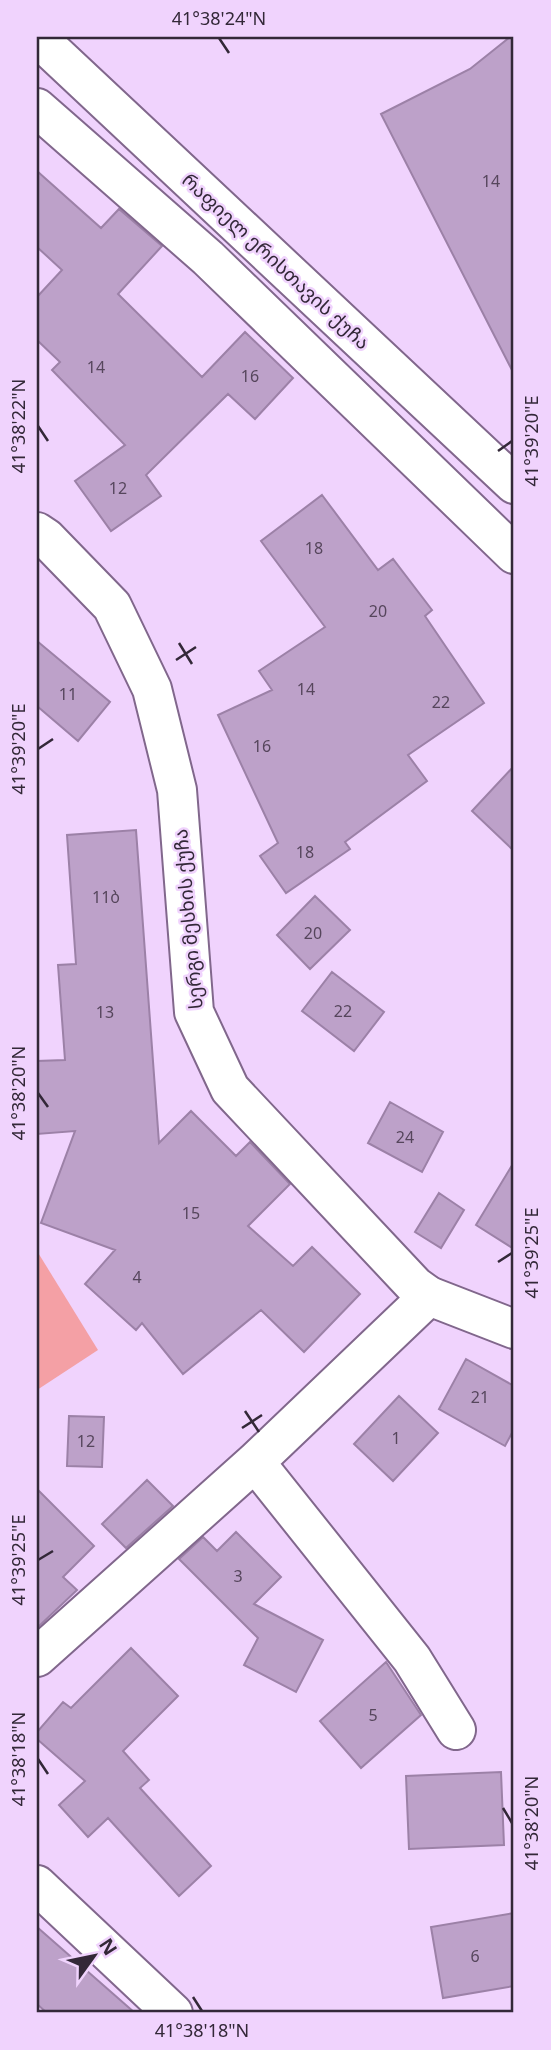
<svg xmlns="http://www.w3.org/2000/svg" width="551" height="2050" font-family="'Noto Sans','Noto Sans Georgian',sans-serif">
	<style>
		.green { fill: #f4a0a5 }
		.building { fill: #bda1c9; stroke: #9c81a7; stroke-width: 2 }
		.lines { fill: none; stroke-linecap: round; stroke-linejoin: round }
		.street-casing { stroke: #81678c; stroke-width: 42 }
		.secondary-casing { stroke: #81678c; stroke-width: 42 }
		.primary-casing { stroke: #81678c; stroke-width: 42 }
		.street { stroke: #fff; stroke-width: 38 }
		.secondary { stroke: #fff; stroke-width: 38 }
		.primary { stroke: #fff; stroke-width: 38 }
		.ticks { fill: none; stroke: #332838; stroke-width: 2.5 }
		.labels { text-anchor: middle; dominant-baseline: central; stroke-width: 5; stroke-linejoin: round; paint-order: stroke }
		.number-label { font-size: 16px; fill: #56465c }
		.street-label { font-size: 19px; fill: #332838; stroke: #f0d3fd }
		.neatline { fill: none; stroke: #332838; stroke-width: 2.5 }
		.ticks-label { font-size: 18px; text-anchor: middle; fill: #332838 }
	</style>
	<rect width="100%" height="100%" fill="#f0d3fd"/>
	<!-- green -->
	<path class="green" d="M37 1251 98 1350 37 1390Z"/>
	<!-- building -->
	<path class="building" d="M510 37H514V374L381 114 470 69Z
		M37 171 101 228 119 209 162 246 118 294 202 377 245 332 293 378 255 419 228 394 146 475 161 496 111 531 75 481 125 445 52 370 60 362 37 340V297L62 270 37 247Z
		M322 495 378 570 393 559 432 610 425 616 484 703 408 755 427 781 345 842 350 849 286 893 260 856 278 843 218 715 272 690 259 671 325 627 261 541Z
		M37 641 110 702 78 741 37 706Z
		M514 766V851L472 811Z
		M136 830 159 1143 191 1111 236 1156 250 1142 290 1184 248 1226 293 1266 312 1247 360 1294 304 1352 261 1310 183 1374 142 1323 136 1330 85 1284 115 1250 41 1223 75 1131 37 1134V1061L65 1060 58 965 76 964 67 835Z
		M315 896 350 930 310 969 277 935Z
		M332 972 384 1012 354 1051 302 1011Z
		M390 1102 443 1132 422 1172 368 1143Z
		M514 1162V1249L476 1225Z
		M439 1193 464 1210 441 1248 415 1232Z
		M466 1359 514 1386V1429L505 1446 439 1409Z
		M399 1396 438 1433 393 1481 354 1444Z
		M69 1416 104 1417 102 1467 67 1466Z
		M147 1480 173 1506 126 1548 102 1524Z
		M37 1489 94 1546 63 1577 77 1590 37 1628Z
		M236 1532 281 1577 254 1604 323 1640 296 1692 244 1665 258 1638 179 1559 203 1537 217 1551Z
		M131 1648 178 1696 123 1751 149 1780 140 1788 211 1866 179 1896 108 1818 88 1837 59 1805 85 1781 37 1739V1732L63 1702 71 1708Z
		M386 1662 421 1715 361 1768 320 1721Z
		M501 1772 504 1845 409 1849 406 1776Z
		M514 1913V1986L443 1998 431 1927Z
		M37 1927 135 2013H47L37 2004Z"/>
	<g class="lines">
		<defs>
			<path id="street" d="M255 1462 412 1659 456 1730
				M37 1657 255 1462 429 1296
				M37 1885 173 2013"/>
			<path id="secondary" d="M37 532 46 538 112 606 152 689 177 790 194 1012 230 1089 415 1286 429 1296 514 1329"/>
			<path id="primary" d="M37 37 514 484
				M37 108 208 258 514 554"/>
		</defs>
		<!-- street casing -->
		<use href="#street" class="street-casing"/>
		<!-- secondary casing -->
		<use href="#secondary" class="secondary-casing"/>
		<!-- primary casing -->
		<use href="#primary" class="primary-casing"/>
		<!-- street -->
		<use href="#street" class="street"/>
		<!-- secondary -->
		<use href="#secondary" class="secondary"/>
		<!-- primary -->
		<use href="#primary" class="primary"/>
	</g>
	<!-- ticks -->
	<path class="ticks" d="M219 38 229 53M38 426 48 441M498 451 512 441M179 643 192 664M176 660 196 647M38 749 53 739M38 1093 48 1107M498 1262 512 1253M245 1411 259 1432M242 1428 262 1415M38 1560 53 1551M38 1759 48 1774M503 1808 512 1823M193 1997 202 2011"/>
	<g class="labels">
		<!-- number labels -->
		<g class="number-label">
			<text x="491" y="181">14</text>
			<text x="96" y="367">14</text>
			<text x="250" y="376">16</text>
			<text x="118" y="488">12</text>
			<text x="314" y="548">18</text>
			<text x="378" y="611">20</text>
			<text x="306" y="689">14</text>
			<text x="68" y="694">11</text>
			<text x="441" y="702">22</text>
			<text x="262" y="746">16</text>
			<text x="305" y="852">18</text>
			<text x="106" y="897">11ბ</text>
			<text x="313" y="933">20</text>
			<text x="343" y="1011">22</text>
			<text x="105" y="1012">13</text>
			<text x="405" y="1137">24</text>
			<text x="191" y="1213">15</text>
			<text x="137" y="1277">4</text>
			<text x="480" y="1397">21</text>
			<text x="396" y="1438">1</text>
			<text x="86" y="1441">12</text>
			<text x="238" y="1576">3</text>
			<text x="373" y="1715">5</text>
			<text x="475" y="1956">6</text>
		</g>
		<!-- street labels -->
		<g class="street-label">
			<text transform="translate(276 261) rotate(43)">რაფიელ ერისთავის ქუჩა</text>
			<text transform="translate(188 919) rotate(-95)">სერგი მესხის ქუჩა</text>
		</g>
	</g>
	<!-- border -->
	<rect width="551" height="2050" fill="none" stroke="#f0d3fd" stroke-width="77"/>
	<!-- north arrow -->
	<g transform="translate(94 1956) rotate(57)" stroke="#f0d3fd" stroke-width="5" paint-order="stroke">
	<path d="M0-5L12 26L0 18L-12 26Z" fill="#332838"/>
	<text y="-10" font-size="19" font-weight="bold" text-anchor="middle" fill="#332838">N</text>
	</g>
	<rect x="38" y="38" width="474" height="1973" class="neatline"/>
	<g class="ticks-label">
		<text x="219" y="25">41°38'24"N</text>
		<text transform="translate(19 426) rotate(-90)" y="6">41°38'22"N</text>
		<text transform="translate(532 441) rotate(-90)" y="6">41°39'20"E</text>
		<text transform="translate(19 749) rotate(-90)" y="6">41°39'20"E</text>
		<text transform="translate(19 1093) rotate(-90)" y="6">41°38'20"N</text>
		<text transform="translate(532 1253) rotate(-90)" y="6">41°39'25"E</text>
		<text transform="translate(19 1560) rotate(-90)" y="6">41°39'25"E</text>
		<text transform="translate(19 1759) rotate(-90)" y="6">41°38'18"N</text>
		<text transform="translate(532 1823) rotate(-90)" y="6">41°38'20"N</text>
		<text x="202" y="2037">41°38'18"N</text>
	</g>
</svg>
